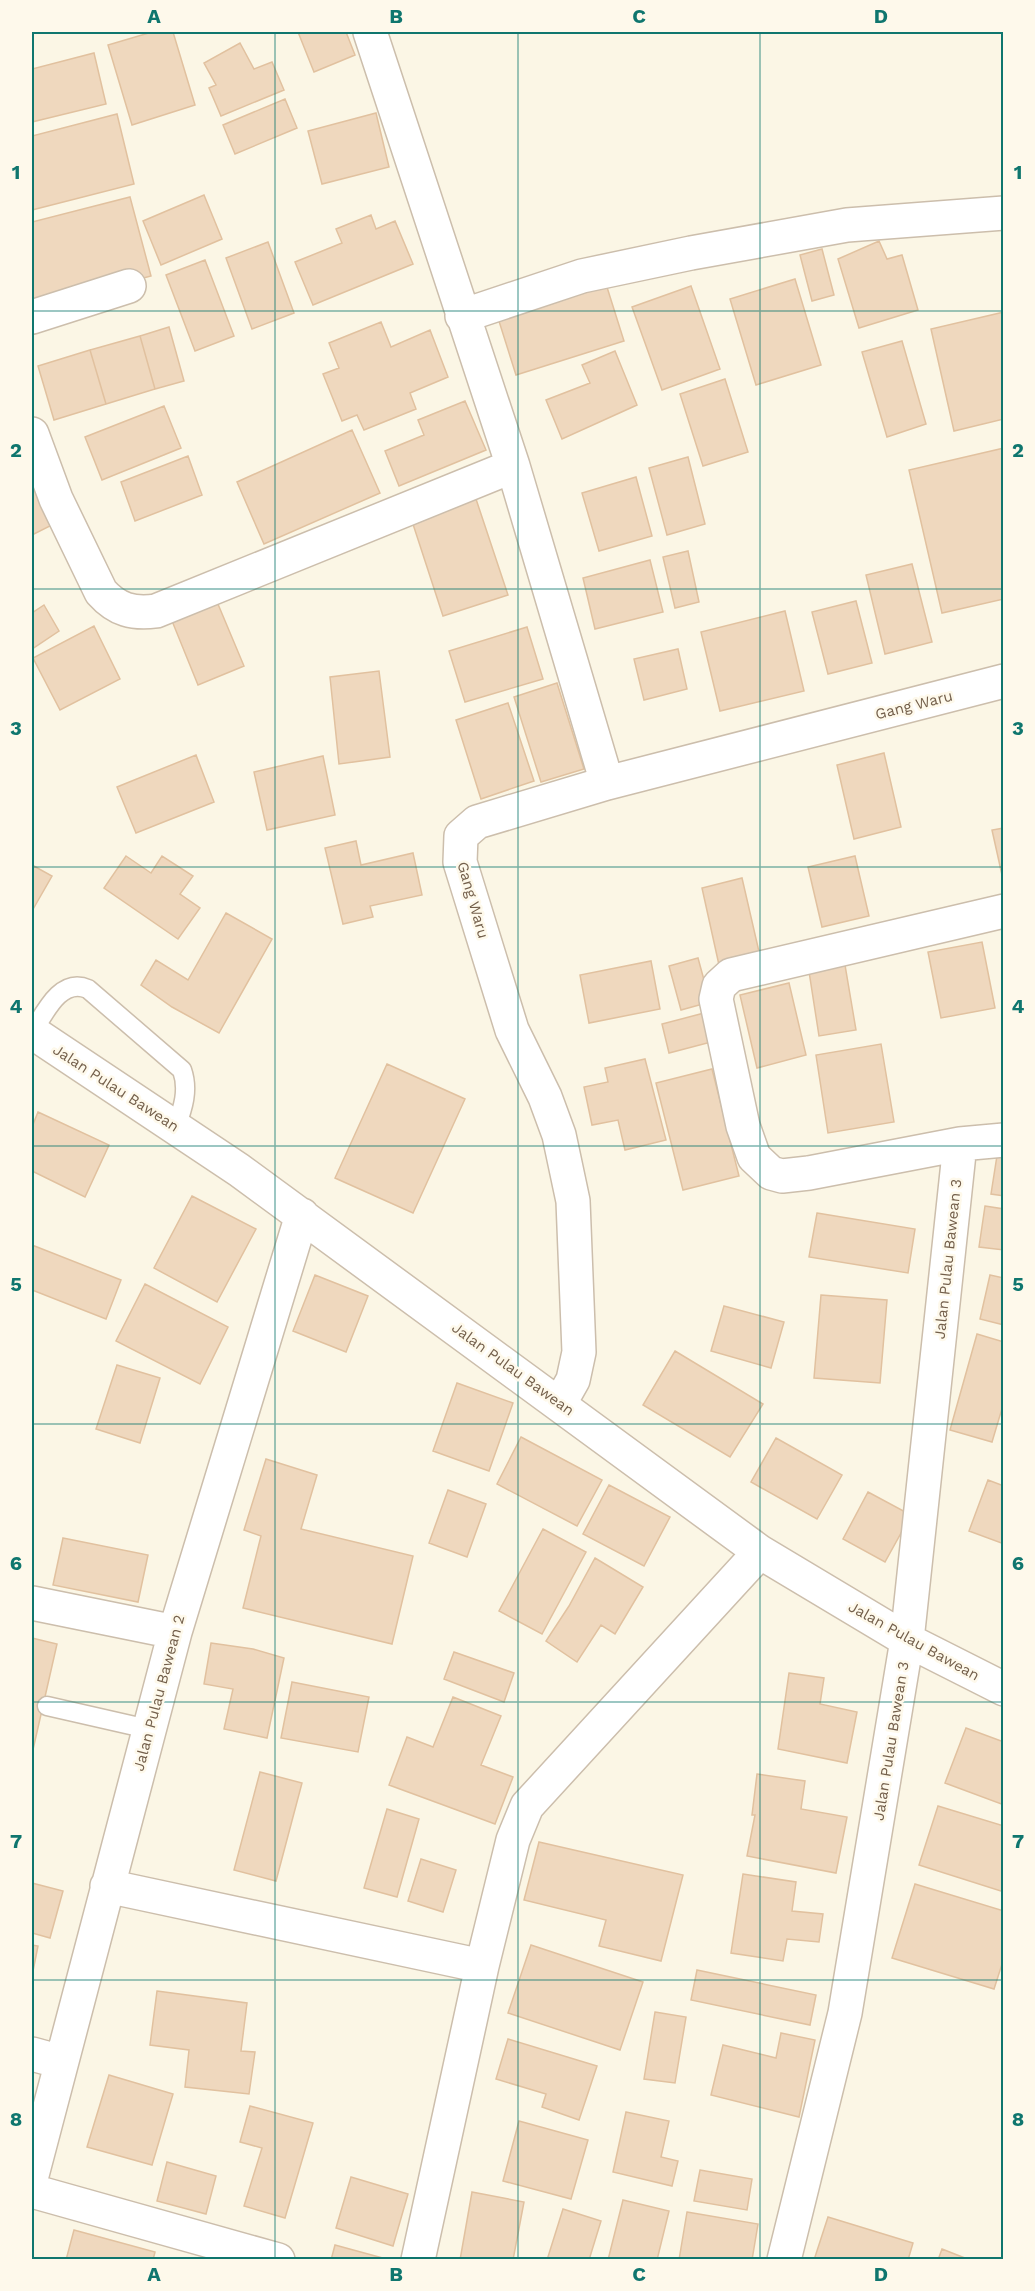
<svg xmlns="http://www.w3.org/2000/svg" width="1035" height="2291" font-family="'Work Sans',sans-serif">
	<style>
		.building { fill: #efd8be; stroke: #e1c19f; stroke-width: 1.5 }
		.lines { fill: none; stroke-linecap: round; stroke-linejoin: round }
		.lane-casing { stroke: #ccbeac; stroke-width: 21 }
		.street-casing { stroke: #ccbeac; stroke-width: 36 }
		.lane { stroke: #fff; stroke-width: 18 }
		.street { stroke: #fff; stroke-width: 33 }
		.grid { fill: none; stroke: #0f766e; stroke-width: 1.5; stroke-opacity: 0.55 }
		.labels { text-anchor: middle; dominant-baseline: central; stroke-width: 5; stroke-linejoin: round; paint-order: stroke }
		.street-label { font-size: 15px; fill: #735f4b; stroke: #fef9eb }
		.neatline { fill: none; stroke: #0f766e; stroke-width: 2 }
		.grid-label { font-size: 20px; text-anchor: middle; font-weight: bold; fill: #0f766e }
	</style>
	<rect width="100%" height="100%" fill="#fbf6e5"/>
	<!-- building -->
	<path class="building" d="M152 32H173L195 105 132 125 108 45Z
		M298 32H346L355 55 314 72Z
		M240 43 254 69 272 62 284 90 221 116 209 88 216 85 204 63Z
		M94 53 106 104 32 122V69Z
		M285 99 297 128 235 154 223 125Z
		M376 113 389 167 322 184 308 131Z
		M117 114 134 184 32 210V136Z
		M204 195 222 239 161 265 143 221Z
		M130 197 151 276 32 308V222Z
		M371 215 376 229 395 221 413 264 313 305 295 262 342 243 336 229Z
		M879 241 887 259 902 255 918 310 859 328 838 259Z
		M268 242 294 313 252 329 226 258Z
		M822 249 834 295 812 301 800 255Z
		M205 260 234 336 195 351 166 275Z
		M795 279 821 365 756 385 730 299Z
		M606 284 624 341 516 375 498 318Z
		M691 286 720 369 662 390 632 307Z
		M1004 312V419L954 431 931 329Z
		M381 322 391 347 430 330 448 377 410 393 416 409 364 430 357 415 342 421 323 374 339 368 329 343Z
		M169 327 184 381 155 389 140 336Z
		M140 336 155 389 106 404 90 350Z
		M902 341 926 424 887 437 862 352Z
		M90 350 106 404 54 420 38 366Z
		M615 351 637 405 562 439 546 400 590 383 582 365Z
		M725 379 748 452 703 466 680 394Z
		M465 401 486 450 399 486 385 451 424 435 418 420Z
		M164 406 181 448 102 480 85 437Z
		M352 430 380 493 264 544 237 482Z
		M1004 448V599L942 613 909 470Z
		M188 456 202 495 135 521 121 482Z
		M688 457 705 524 667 535 649 468Z
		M636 477 652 536 599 551 582 493Z
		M36 487 52 525 32 535V489Z
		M474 493 508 595 443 616 410 515Z
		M688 551 699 602 675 608 663 557Z
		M650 560 663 612 595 629 583 578Z
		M912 564 932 642 885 654 866 575Z
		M215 597 244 666 198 685 170 616Z
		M856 601 872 663 828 674 812 612Z
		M44 605 59 631 32 649V613Z
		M785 611 804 691 720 711 701 632Z
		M94 626 120 679 60 710 33 658Z
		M527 627 543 679 465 702 449 651Z
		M678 649 687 689 644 700 634 659Z
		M379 671 390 757 339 764 330 677Z
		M557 683 584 769 541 782 514 697Z
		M508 703 534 781 481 799 456 720Z
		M884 753 901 827 854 839 837 765Z
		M196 755 214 802 136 833 117 787Z
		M323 756 335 815 267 830 254 772Z
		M1004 828V884L992 830Z
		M356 841 361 865 413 853 422 895 370 906 373 917 343 924 325 848Z
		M126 856 151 873 162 856 193 876 180 894 200 908 178 939 104 888Z
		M855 856 869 916 822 927 808 867Z
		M32 865 52 876 32 911Z
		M742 878 760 956 719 965 702 888Z
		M226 913 272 939 219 1033 172 1007 141 985 156 960 188 980Z
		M982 942 995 1008 941 1018 928 952Z
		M698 958 710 1002 681 1010 669 966Z
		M844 959 856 1030 819 1036 808 965Z
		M651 961 660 1009 589 1023 580 975Z
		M789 983 806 1055 757 1068 740 995Z
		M708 1012 715 1041 669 1053 662 1024Z
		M881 1044 894 1122 828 1133 816 1055Z
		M645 1059 666 1140 625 1150 618 1120 592 1125 584 1087 608 1082 605 1068Z
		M387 1064 465 1099 413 1213 335 1178Z
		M712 1069 739 1176 683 1190 656 1083Z
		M38 1112 109 1145 85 1197 32 1171V1127Z
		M999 1143 1004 1144V1196L991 1194Z
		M192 1196 256 1229 217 1302 154 1268Z
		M985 1206 1004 1209V1250L979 1247Z
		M817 1213 915 1229 908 1273 809 1257Z
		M32 1245 121 1280 106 1319 32 1290Z
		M315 1275 368 1296 346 1352 293 1331Z
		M990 1275 1004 1278V1325L980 1319Z
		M145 1284 228 1327 200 1384 116 1341Z
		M821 1295 887 1300 880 1383 814 1378Z
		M724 1306 784 1322 771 1368 711 1351Z
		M977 1334 1004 1342V1402L992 1442 950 1430Z
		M675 1351 763 1404 730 1457 643 1405Z
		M117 1365 160 1378 140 1443 96 1429Z
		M457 1383 513 1403 489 1471 433 1451Z
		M521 1437 602 1480 577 1526 497 1484Z
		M776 1438 842 1475 817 1519 751 1482Z
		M266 1459 317 1475 301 1529 413 1556 392 1644 243 1608 261 1536 244 1530Z
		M988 1480 1004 1486V1544L969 1531Z
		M609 1485 670 1517 644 1566 583 1534Z
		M448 1490 486 1504 467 1557 429 1543Z
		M868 1492 911 1515 885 1562 843 1539Z
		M543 1529 586 1552 542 1634 499 1611Z
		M63 1538 148 1555 138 1602 53 1585Z
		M595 1558 643 1587 615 1634 601 1625 577 1662 546 1641 569 1606Z
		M32 1638 57 1644 32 1754Z
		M211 1643 253 1649 284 1658 267 1738 224 1729 233 1689 204 1684Z
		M454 1652 514 1673 504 1702 444 1679Z
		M789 1673 824 1678 820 1704 857 1712 847 1763 778 1749Z
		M292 1682 369 1697 358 1752 281 1738Z
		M453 1697 501 1716 481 1765 513 1777 495 1824 389 1785 407 1737 433 1747Z
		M966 1728 1004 1742V1805L945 1783Z
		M260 1772 302 1783 276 1881 234 1870Z
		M757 1774 805 1781 801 1809 847 1817 836 1873 747 1856 755 1815H752Z
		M938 1806 1004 1826V1892L919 1865Z
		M387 1809 419 1819 397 1897 364 1888Z
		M539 1842 683 1875 661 1961 599 1946 606 1920 524 1900Z
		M421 1859 456 1870 443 1912 408 1901Z
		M743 1874 796 1882 792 1911 823 1914 819 1942 787 1939 783 1961 731 1953Z
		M32 1883 63 1891 50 1938 32 1933Z
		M915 1884 1004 1911V1958L994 1989 892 1958Z
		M32 1945 38 1946 32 1976Z
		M531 1945 643 1982 620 2050 508 2013Z
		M697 1970 816 1995 810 2025 691 2000Z
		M157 1991 247 2003 241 2051 255 2052 249 2094 185 2087 189 2050 150 2045Z
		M655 2012 686 2017 675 2083 644 2079Z
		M781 2033 815 2040 799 2117 711 2095 723 2045 776 2058Z
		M508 2039 597 2066 579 2120 542 2107 546 2094 496 2079Z
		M109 2075 173 2094 152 2165 87 2147Z
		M250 2106 313 2123 285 2218 244 2206 262 2148 240 2142Z
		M626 2112 669 2121 661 2157 678 2161 672 2186 613 2172Z
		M519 2121 588 2140 571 2199 503 2181Z
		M167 2162 216 2176 206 2214 157 2201Z
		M700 2170 752 2179 747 2210 694 2201Z
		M351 2177 408 2194 393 2246 336 2228Z
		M472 2192 524 2202 513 2260H460Z
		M623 2200 669 2211 657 2260H608Z
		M563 2209 601 2221 589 2260H547Z
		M687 2212 758 2224 752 2260H679Z
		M828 2217 913 2243 908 2260H814Z
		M74 2230 155 2252 153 2260H66Z
		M335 2245 390 2260H331Z
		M942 2249 970 2260H938Z"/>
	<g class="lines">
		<defs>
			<path id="lane" d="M32 1033C45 1012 61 977 88 989L182 1070C189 1090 183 1108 176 1127
				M47 1706 148 1729"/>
			<path id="street" d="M370 32 513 466 607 783
				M462 316 582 276 691 253 847 225 1004 213
				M32 317 129 286
				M32 434 56 499 101 592C117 610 133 614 156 611L513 466
				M1004 911 731 975 719 986 716 999 743 1126 754 1157 771 1173 782 1176 809 1173 960 1144 1004 1140
				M32 1032 239 1170 760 1552 907 1640 1004 1689
				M560 1403 573 1380 579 1352 573 1201 559 1135 545 1097 512 1030 460 862 461 836 477 822 607 783 1004 681
				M32 1603 175 1632
				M107 1886 482 1966
				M32 2054 61 2062
				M32 2175 175 1632 302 1215
				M32 2191 278 2260
				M418 2260 482 1966 513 1840 527 1806 760 1552
				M784 2260 845 2013 907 1640 960 1144"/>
		</defs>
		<!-- lane casing -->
		<use href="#lane" class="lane-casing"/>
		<!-- street casing -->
		<use href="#street" class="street-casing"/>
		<!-- lane -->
		<use href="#lane" class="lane"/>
		<!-- street -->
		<use href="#street" class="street"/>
	</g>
	<!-- grid -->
	<path class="grid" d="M275 32V2260M518 32V2260M760 32V2260M32 311H1004M32 589H1004M32 867H1004M32 1146H1004M32 1424H1004M32 1702H1004M32 1980H1004"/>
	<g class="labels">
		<!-- street labels -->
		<g class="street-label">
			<text transform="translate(914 705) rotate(-14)">Gang Waru</text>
			<text transform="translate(473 900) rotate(74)">Gang Waru</text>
			<text transform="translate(116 1088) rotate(33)">Jalan Pulau Bawean</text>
			<text transform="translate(948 1259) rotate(-84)">Jalan Pulau Bawean 3</text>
			<text transform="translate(513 1369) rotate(36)">Jalan Pulau Bawean</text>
			<text transform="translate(914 1641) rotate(29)">Jalan Pulau Bawean</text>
			<text transform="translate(159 1693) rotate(-75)">Jalan Pulau Bawean 2</text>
			<text transform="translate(891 1741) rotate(-81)">Jalan Pulau Bawean 3</text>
		</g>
	</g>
	<!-- border -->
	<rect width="1035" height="2291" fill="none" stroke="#fef9eb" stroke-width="66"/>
	<rect x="33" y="33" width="969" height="2225" class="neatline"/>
	<g class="grid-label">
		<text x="154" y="23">A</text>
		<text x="396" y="23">B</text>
		<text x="639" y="23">C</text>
		<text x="881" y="23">D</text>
		<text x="16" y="179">1</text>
		<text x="1018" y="179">1</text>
		<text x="16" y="457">2</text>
		<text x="1018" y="457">2</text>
		<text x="16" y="735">3</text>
		<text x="1018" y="735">3</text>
		<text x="16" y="1013">4</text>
		<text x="1018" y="1013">4</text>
		<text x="16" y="1291">5</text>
		<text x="1018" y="1291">5</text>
		<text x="16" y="1570">6</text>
		<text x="1018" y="1570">6</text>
		<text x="16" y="1848">7</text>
		<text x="1018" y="1848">7</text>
		<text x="16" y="2126">8</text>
		<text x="1018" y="2126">8</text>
		<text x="154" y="2281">A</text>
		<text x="396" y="2281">B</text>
		<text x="639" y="2281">C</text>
		<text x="881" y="2281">D</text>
	</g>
</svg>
